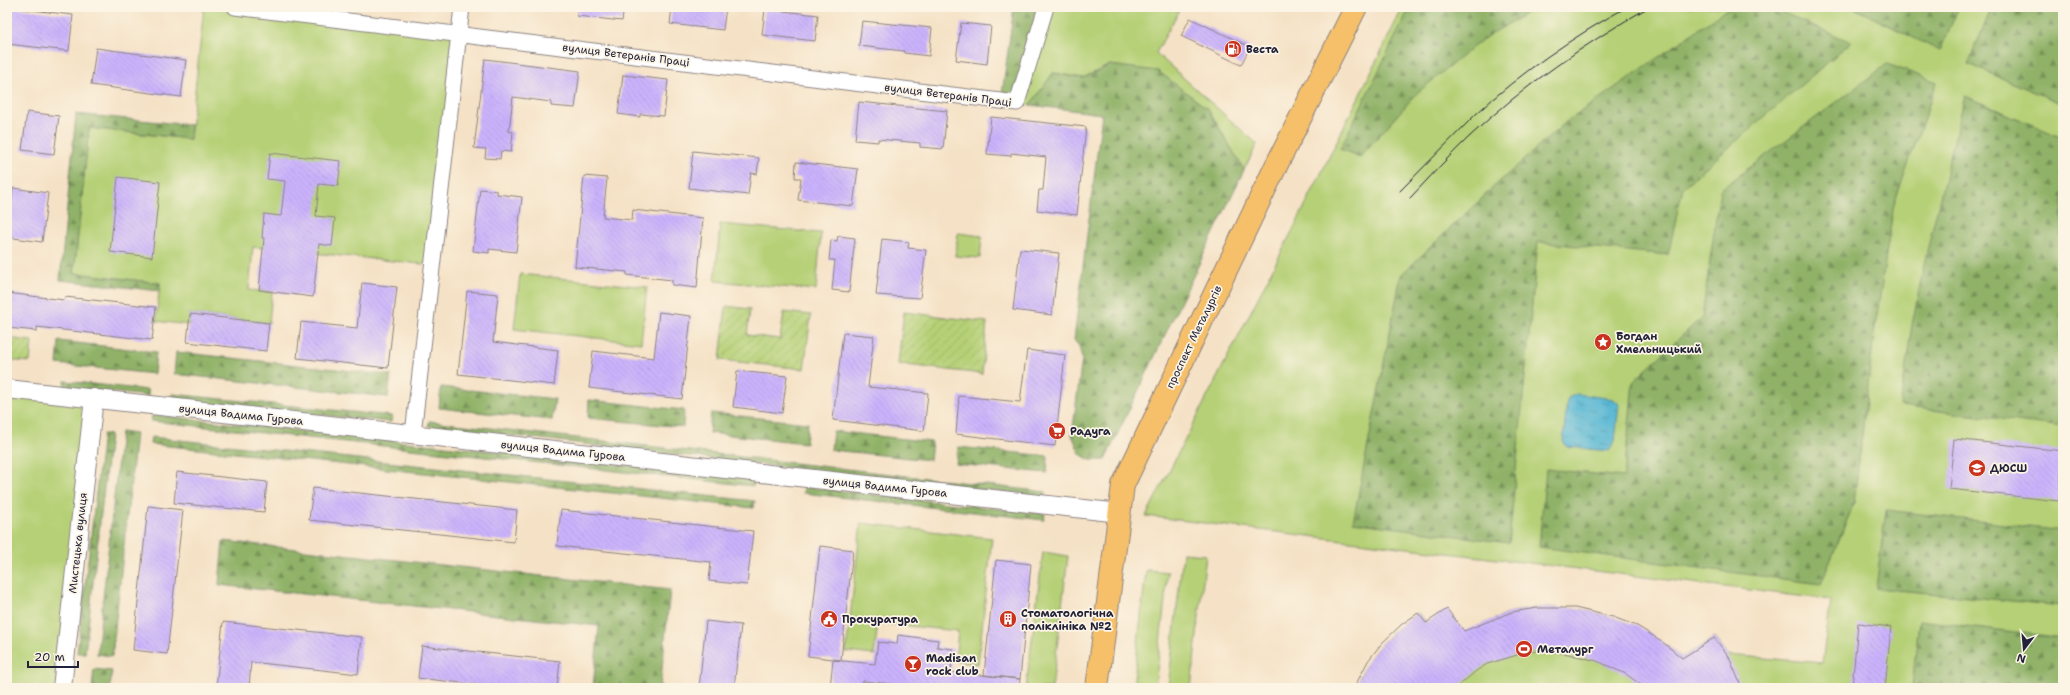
<svg xmlns="http://www.w3.org/2000/svg" width="2070" height="695" font-family="'Shantell Sans',sans-serif">
	<style>
		.green { fill: #b5d076; stroke: #6c7958 }
		.forest { fill: url(#forest-firs); stroke: #596a51 }
		.garden { fill: url(#garden-furrows); stroke: #6c7958 }
		.water { fill: url(#water-ripples); stroke: #3b6c87 }
		.building { fill: url(#building-back-hatch) }
		.lines { fill: none; stroke-linecap: round; stroke-linejoin: round }
		.minor-casing { stroke: #8c8280; stroke-width: 17 }
		.tertiary-casing { stroke: #8c8280; stroke-width: 20 }
		.primary-casing { stroke: #8c8280; stroke-width: 24 }
		.minor { stroke: #fff; stroke-width: 15 }
		.tertiary { stroke: #fff; stroke-width: 18 }
		.primary { stroke: #f6c06b; stroke-width: 22 }
		.tram { stroke: #22223b; stroke-width: 1 }
		.labels { text-anchor: middle; dominant-baseline: central; stroke-width: 3.5; stroke-linejoin: round; paint-order: stroke }
		.poi-label { font-size: 11px; font-weight: bold; fill: #22223b; stroke: #fcf5e5; text-anchor: start }
		.street-label { font-size: 11px; fill: #22223b; stroke: #fcf5e5 }
	</style>
	<defs>
		<pattern id="forest-firs" width="22" height="20" patternUnits="userSpaceOnUse"><rect width="22" height="20" fill="#90b267"/><path d="M5 1l3.5 6h-7zM16 11l3.5 6h-7z" fill="#759056"/></pattern>
		<pattern id="garden-furrows" width="10" height="10" patternUnits="userSpaceOnUse"><rect width="10" height="10" fill="#b5d076"/><path d="M-1 1l2-2M0 10L10 0M9 11l2-2" fill="none" stroke="#9bb267"/></pattern>
		<pattern id="water-ripples" width="26" height="14" patternUnits="userSpaceOnUse"><rect width="26" height="14" fill="#54b6d3"/><path d="M2 4q2-2 4 0t4 0M15 11q2-2 4 0t4 0" fill="none" stroke="#4594ac"/></pattern>
		<pattern id="building-back-hatch" width="6" height="6" patternUnits="userSpaceOnUse"><rect width="6" height="6" fill="#cbb3fc"/><path d="M-1 5l2 2M0 0l6 6M5-1l2 2" fill="none" stroke="#ae9ad9"/></pattern>
	</defs>
	<rect width="100%" height="100%" fill="#fcf5e5"/>
	<filter id="ink" filterUnits="userSpaceOnUse"><feTurbulence type="fractalNoise" baseFrequency=".025" numOctaves="2"/><feDisplacementMap in="SourceGraphic" scale="8" xChannelSelector="R" yChannelSelector="G"/><feConvolveMatrix kernelMatrix="1 2 1 2 8 2 1 2 1" color-interpolation-filters="sRGB"/></filter>
	<filter id="wash" filterUnits="userSpaceOnUse"><feTurbulence type="fractalNoise" baseFrequency=".012" numOctaves="4" result="noise"/><feDisplacementMap in="SourceGraphic" scale="16" xChannelSelector="R" yChannelSelector="G"/><feGaussianBlur stdDeviation="0.9" result="paint"/><feColorMatrix in="noise" values="0 0 0 0 0 0 0 0 0 0 0 0 0 0 0 0 0 1.4 0 .05"/><feComposite in="paint" operator="in"/></filter>
	<g filter="url(#wash)">
		<rect width="100%" height="100%" fill="#f5e2c6"/>
		<!-- green -->
		<path class="green" d="M204 7H235L459 34 432 265 253 247 249 290 272 292 269 323 190 314 189 325 156 321 160 283 74 273 89 128 190 139Z
			M1046 7H1181L1156 53 1257 144 1244 170 1208 109 1110 65 1083 78 1054 73 1030 105 1017 103Z
			M1403 7H2063V688H1355C1367 656 1390 631 1418 613L1427 623 1464 632 1512 612 1537 608H1558L1570 615 1572 608C1620 617 1643 626 1682 658L1714 638 1728 655 1822 663 1831 600 1146 516 1302 212Z
			M720 224 821 233 816 290 715 281Z
			M958 233 982 236 980 258 955 256Z
			M520 274 647 287 641 343 514 329Z
			M7 389 94 398 62 688H7Z
			M861 523 992 538 978 664 955 661 958 631 878 623 874 655 846 652Z
			M1043 552 1068 556 1052 688H1026Z
			M1183 553 1206 555 1191 688H1168Z
			M1146 570 1168 572 1155 688H1133Z"/>
		<!-- forest -->
		<path class="forest" d="M1014 7H1046L1017 103 1001 101Z
			M1410 7H1537L1483 39 1417 93 1360 157 1340 149Z
			M1730 7H1770L1851 42 1683 187 1668 255 1538 242 1509 543 1353 522 1401 275 1500 181 1566 122Z
			M1852 7H1959L1940 51Z
			M1992 7H2063V104L1968 64Z
			M1887 64 1937 82 1894 204 1874 334 1854 503 1821 584 1539 547 1546 469 1624 477 1633 382 1702 317 1720 190Z
			M1110 65 1158 71 1208 109 1244 170 1105 460H1090L1080 454 1072 435 1082 359 1079 346 1074 340 1102 114 1030 105 1053 73 1083 78Z
			M1965 96 2063 138V427L1900 406 1912 325 1926 255Z
			M76 114 191 125 190 139 89 128 74 273 160 283V291L60 280Z
			M59 341 156 352 154 374 57 364Z
			M176 352 391 375 388 397 174 374Z
			M65 381 148 390V396L64 387Z
			M441 387 555 399 552 420 439 408Z
			M172 394 392 416 391 422 172 400Z
			M589 400 684 410 683 427 588 418Z
			M711 413 808 423 806 443 709 433Z
			M152 415 755 479 754 486 151 421Z
			M429 421 1046 492 1045 497 428 426Z
			M833 431 932 442 930 460 831 450Z
			M121 432 136 434 112 656 97 654Z
			M103 434 110 435 85 653H77Z
			M151 437 755 501 754 508 150 444Z
			M958 447 1048 456 1047 473 956 464Z
			M804 487 1045 514 1044 520 803 493Z
			M1886 510 2063 531V606L1876 588Z
			M223 541 670 590 660 688H593L599 626 219 585Z
			M1919 620 2063 638V688H1912Z
			M94 669 112 671 110 688H92Z"/>
		<!-- garden -->
		<path class="garden" d="M726 306 750 309 747 335 780 339 784 312 811 315 804 369 720 360Z
			M904 312 987 322 982 374 898 364Z
			M7 338 32 341 30 362 7 360Z"/>
		<!-- water -->
		<path class="water" d="M1577 394 1613 399 1619 404 1615 441 1609 451 1568 447 1563 442 1567 401 1568 398Z"/>
		<g id="blocks">
			<!-- building -->
			<path class="building" d="M7 7 73 15 69 51 7 44Z
				M578 7H624L622 21 577 16Z
				M672 7H726L723 30 670 24Z
				M765 9 818 15 815 41 762 35Z
				M1190 18 1250 47 1241 65 1181 36Z
				M862 21 932 28 929 56 904 53V51L859 46Z
				M961 23 991 26 987 64 956 60Z
				M96 48 186 60 181 97 91 85Z
				M485 59 580 71 575 108 551 106V102L513 97 509 131 513 132 511 152 501 151 500 159 485 158 486 149 474 148Z
				M623 75 668 80 664 116 640 114V117L618 114Z
				M859 102 947 111 943 149 920 147V143L878 139V142L855 140Z
				M27 112 59 116 54 154 22 150Z
				M991 117 1086 127 1077 215 1037 210 1039 190H1043L1046 157 1011 153V156L987 154Z
				M693 151 759 158 757 174 751 173 748 195 689 188Z
				M270 153 341 161 338 186 319 184 316 216 335 218 332 246 319 244 313 297 259 290 264 238H262L264 214 281 216 285 181 267 179Z
				M796 162 858 169 853 206 798 200 801 178H795Z
				M584 176 607 178 603 217 632 220 633 210 703 218 697 288 672 285V280L627 275V272L575 267Z
				M118 177 160 182 152 257 110 252Z
				M13 188 48 193 42 242 7 237Z
				M480 189 497 191V194L522 197 516 252 489 249V253L473 251Z
				M838 236 855 238 849 292 832 290 835 260H829L831 240 837 241Z
				M882 239 909 242 908 248 926 250 920 298 876 295Z
				M1020 249 1059 253 1052 315 1013 310Z
				M362 283 397 287 388 368 297 358 301 322 357 328Z
				M467 291 498 294 493 342 558 350 554 385 458 374Z
				M7 293 64 300 65 297 156 307 152 340 37 327V331L7 328Z
				M659 312 691 316 682 399 589 388 593 351 654 358Z
				M190 314 269 323 266 351 187 342Z
				M843 333 874 336 868 387 928 393 924 431 833 420Z
				M1027 350 1065 355 1055 446 956 434 959 396 1020 402Z
				M737 371 787 376 782 413 733 407Z
				M1954 439 2063 451 2059 501 1949 489Z
				M177 472 267 482 264 512 174 503Z
				M313 488 517 510 514 542 309 520Z
				M148 506 183 510 167 654 133 650Z
				M561 510 753 531 747 585 709 581 711 562 557 546Z
				M820 546 853 550 841 660 808 656Z
				M996 560 1031 564 1020 679 984 675Z
				M1537 608H1575L1613 617 1637 626 1660 640 1682 658 1714 638 1728 655 1742 688H1645L1626 674 1597 661 1564 653 1535 651 1524 653 1487 664 1476 671 1456 688H1354L1368 661 1381 644 1402 624 1418 613 1426 623 1447 609 1464 631 1512 612Z
				M706 621 741 625 734 688H699Z
				M223 622 362 637 358 674 251 662 249 688H216Z
				M1858 623 1891 627 1885 688H1852Z
				M898 635 938 640 937 647 953 649 951 672 1020 679 1019 688H901V685L863 681 862 688H830L833 660 875 664 878 642 897 644Z
				M422 646 560 661 557 688H506L418 678Z"/>
		</g>
	</g>
	<g filter="url(#ink)">
		<use href="#blocks" fill-opacity="0" stroke="#8c8280" stroke-width="1"/>
		<g class="lines">
			<defs>
				<path id="minor" d="M235 7 1017 103 1046 7
					M413 434 462 7"/>
				<path id="tertiary" d="M7 389 1120 513
					M62 688 94 398"/>
				<path id="primary" d="M1097 688 1123 485 1274 170 1356 7"/>
			</defs>
			<!-- minor casing -->
			<use href="#minor" class="minor-casing"/>
			<!-- tertiary casing -->
			<use href="#tertiary" class="tertiary-casing"/>
			<!-- primary casing -->
			<use href="#primary" class="primary-casing"/>
			<!-- minor -->
			<use href="#minor" class="minor"/>
			<!-- tertiary -->
			<use href="#tertiary" class="tertiary"/>
			<!-- primary -->
			<use href="#primary" class="primary"/>
			<!-- tram -->
			<path class="tram" d="M1400 191C1425 166 1450 140 1475 115 1521 72 1573 37 1627 7
				M1410 198C1429 178 1449 156 1469 137 1523 86 1585 44 1649 7"/>
		</g>
	</g>
	<!-- icons -->
	<defs>
		<symbol id="fuel-disc" viewBox="-11 -11 22 22"><circle r="9.5" fill="#c8321e" stroke="#fcf5e5"/><path d="M-5.5-6h7V0h2V4h1.3V-2.5L3-4.5l.8-.8L6-3V5H2.5V1h-1V6h-7ZM-4.2-4.7v3.2H.2V-4.7Z" fill="#fff"/></symbol>
		<symbol id="sight-disc" viewBox="-11 -11 22 22"><circle r="9.5" fill="#c8321e" stroke="#fcf5e5"/><path d="M0-6L1.8-2.2L6-1.7L2.9 1.2L3.7 5.4L0 3.3L-3.7 5.4L-2.9 1.2L-6-1.7L-1.8-2.2Z" fill="#fff"/></symbol>
		<symbol id="supermarket-disc" viewBox="-11 -11 22 22"><circle r="9.5" fill="#c8321e" stroke="#fcf5e5"/><path d="M-6-5.5h2.5l.6 2H6L4.5 2H-2.5L-4.4-4H-6ZM-1.5 3.2a1.3 1.3 0 1 0 .1 0ZM3 3.2a1.3 1.3 0 1 0 .1 0Z" fill="#fff"/></symbol>
		<symbol id="school-disc" viewBox="-11 -11 22 22"><circle r="9.5" fill="#c8321e" stroke="#fcf5e5"/><path d="M0-5L7-2L0 1L-7-2ZM-4 1L0 2.5L4 1V4Q0 6-4 4Z" fill="#fff"/></symbol>
		<symbol id="civic-disc" viewBox="-11 -11 22 22"><circle r="9.5" fill="#c8321e" stroke="#fcf5e5"/><path d="M-.6-6.5H3V-4.5H.6V-3L4-1V1h2V6H-6V1h2V-1L-.6-3ZM-1.2 2.5V6h2.4V2.5Z" fill="#fff"/></symbol>
		<symbol id="building-disc" viewBox="-11 -11 22 22"><circle r="9.5" fill="#c8321e" stroke="#fcf5e5"/><path d="M-4-6H4V6H1V3H-1V6H-4ZM-2.5-4.3h1.7v1.8h-1.7ZM.8-4.3h1.7v1.8H.8ZM-2.5-1h1.7V.8h-1.7ZM.8-1h1.7V.8H.8Z" fill="#fff"/></symbol>
		<symbol id="stadium-disc" viewBox="-11 -11 22 22"><circle r="9.5" fill="#c8321e" stroke="#fcf5e5"/><path d="M0-5a6.5 5 0 1 0 0 10a6.5 5 0 1 0 0-10ZM-3.5-1.8h7v3.6h-7Z" fill="#fff"/></symbol>
		<symbol id="bar-disc" viewBox="-11 -11 22 22"><circle r="9.5" fill="#c8321e" stroke="#fcf5e5"/><path d="M-6-5H6L.8 .8V4.5H3.5V6h-7V4.5H-.8V.8Z" fill="#fff"/></symbol>
	</defs>
	<g fill-rule="evenodd">
		<use href="#fuel-disc" x="1223" y="39" width="20" height="20"/>
		<use href="#sight-disc" x="1593" y="332" width="20" height="20"/>
		<use href="#supermarket-disc" x="1047" y="421" width="20" height="20"/>
		<use href="#school-disc" x="1967" y="458" width="20" height="20"/>
		<use href="#civic-disc" x="819" y="609" width="20" height="20"/>
		<use href="#building-disc" x="998" y="609" width="20" height="20"/>
		<use href="#stadium-disc" x="1514" y="639" width="20" height="20"/>
		<use href="#bar-disc" x="903" y="654" width="20" height="20"/>
	</g>
	<g class="labels">
		<!-- poi labels -->
		<g class="poi-label">
			<text x="1246" y="49">Веста</text>
			<text x="1616" y="336">Богдан<tspan x="1616" dy="13">Хмельницький</tspan></text>
			<text x="1070" y="431">Радуга</text>
			<text x="1990" y="468">ДЮСШ</text>
			<text x="1021" y="613">Стоматологічна<tspan x="1021" dy="13">поліклініка №2</tspan></text>
			<text x="842" y="619">Прокуратура</text>
			<text x="1537" y="649">Металург</text>
			<text x="926" y="658">Madisan<tspan x="926" dy="13">rock club</tspan></text>
		</g>
		<!-- street labels -->
		<g class="street-label">
			<text transform="translate(626 55) rotate(7)">вулиця Ветеранів Праці</text>
			<text transform="translate(948 95) rotate(7)">вулиця Ветеранів Праці</text>
			<text transform="translate(1194 337) rotate(-64)">проспект Металургів</text>
			<text transform="translate(241 415) rotate(6)">вулиця Вадима Гурова</text>
			<text transform="translate(563 451) rotate(6)">вулиця Вадима Гурова</text>
			<text transform="translate(885 487) rotate(6)">вулиця Вадима Гурова</text>
			<text transform="translate(78 543) rotate(-84)">Мистецька вулиця</text>
		</g>
	</g>
	<!-- margin -->
	<rect width="2070" height="695" fill="none" stroke="#fcf5e5" stroke-width="24"/>
	<!-- north arrow -->
	<g transform="translate(2024 649) rotate(196)" stroke="#fcf5e5" stroke-width="3" paint-order="stroke">
	<path d="M0-3L7 15L0 10L-7 15Z" fill="#22223b"/>
	<text y="-6" font-size="11" font-weight="bold" text-anchor="middle" fill="#22223b">N</text>
	</g>
	<!-- scale -->
	<path d="M28 661v6h50v-6" fill="none" stroke="#22223b" stroke-width="2"/>
	<text x="34" y="661" font-size="12" fill="#22223b" stroke="#fcf5e5" stroke-width="3" paint-order="stroke">20 m</text>
</svg>
